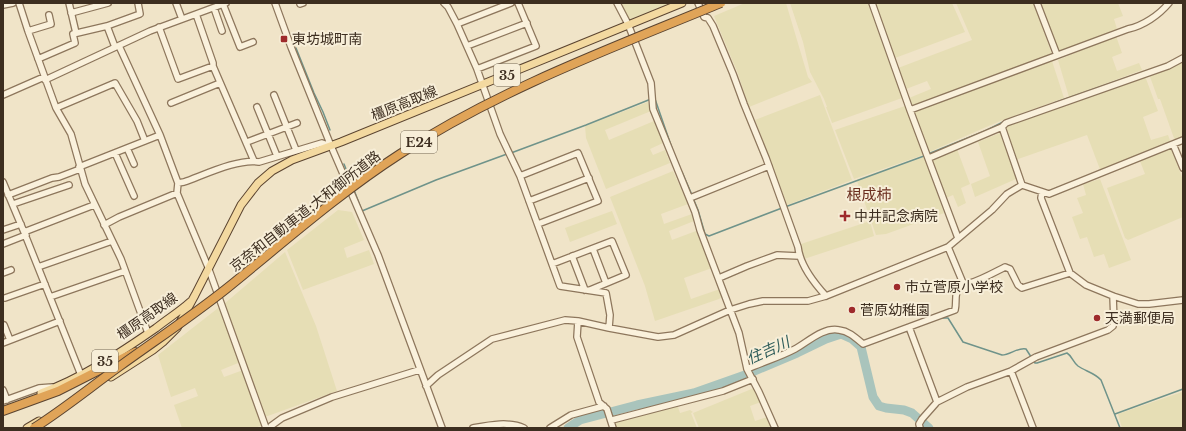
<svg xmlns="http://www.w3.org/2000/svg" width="1186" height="431" font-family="'Libre Baskerville','Noto Sans JP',serif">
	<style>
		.farmland { fill: #e6deb5 }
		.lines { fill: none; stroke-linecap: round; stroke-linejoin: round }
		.stream { stroke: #6f938a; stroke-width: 1.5 }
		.river { stroke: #a9c4bc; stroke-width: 9 }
		.minor-casing { stroke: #8d765c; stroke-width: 8 }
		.major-casing { stroke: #5b4430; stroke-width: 9 }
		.highway-casing { stroke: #5b4430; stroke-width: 10 }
		.minor { stroke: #faf1dc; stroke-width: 5.5 }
		.major { stroke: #f3d9a0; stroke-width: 7 }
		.highway { stroke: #e0a458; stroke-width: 8 }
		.highway-bridge-casing { stroke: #5b4430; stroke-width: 10; stroke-linecap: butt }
		.highway-bridge { stroke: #e0a458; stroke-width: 8 }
		.poi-dot { fill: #9e2a2b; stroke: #f7eed8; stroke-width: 1.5 }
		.labels { text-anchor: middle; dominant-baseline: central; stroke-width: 4; stroke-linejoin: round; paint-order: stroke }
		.shield { fill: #f7eed8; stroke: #756857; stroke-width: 1 }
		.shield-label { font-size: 13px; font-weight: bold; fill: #3d2e20 }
		.poi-label { font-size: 14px; fill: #3d2e20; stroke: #f7eed8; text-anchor: start }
		.street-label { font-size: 14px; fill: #3d2e20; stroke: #f7eed8 }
		.neighbourhood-label { font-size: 15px; fill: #6b2e1e; stroke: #f7eed8 }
		.water-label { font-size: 15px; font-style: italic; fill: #2f5d5a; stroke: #f7eed8 }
	</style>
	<rect width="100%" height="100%" fill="#f0e4c8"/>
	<!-- farmland -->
	<path class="farmland" d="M619 3H675L628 21Z
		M745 3H786L808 77 812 82 749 107 737 71 733 62 714 16Z
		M790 3H868L902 98 832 123 826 107H827L824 99 810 72 803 42Z
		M874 3H952L965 32 895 58 883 24Z
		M956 3H1034L1052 55 913 108 909 98 931 89 927 81 906 89 898 68 972 40Z
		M1039 3H1118L1123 16 1114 19 1117 29 1058 53Z
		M1116 36 1122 53 1112 57 1117 71 1139 63 1142 70 1069 97 1058 60Z
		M1183 60V138L1175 141 1160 99H1158L1149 74Z
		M1052 61 1064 98 1000 121 929 152 914 112Z
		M1145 76 1158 111 1143 117 1151 140 1168 135 1171 143 1101 172 1087 135 1015 160 1004 126Z
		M820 95 852 180 787 205 755 120Z
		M648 102 651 111 605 130 609 140 654 121 663 143 650 149 653 155 665 150 670 163 606 189 586 138 585 126Z
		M905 106 923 155 854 179 835 130Z
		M1000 133 1016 179 975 197 971 184 990 176 978 142Z
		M1171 148 1183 180V217L1128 240 1125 238 1107 188 1145 174 1140 161Z
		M957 149 970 184 961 188 966 203 958 207 953 195 946 198 932 159Z
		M924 157 944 213 886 234 876 235 857 181Z
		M673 171 688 204 661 214 664 224 692 214 694 221 669 231 672 240 696 231 712 268 684 278 691 299 720 289 723 296 719 299 655 321 645 286 610 197Z
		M1100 179 1131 260 1109 268 1104 254 1094 257 1087 237 1080 239 1072 217 1083 213 1077 198 1086 195 1083 184Z
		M338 210 352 212 364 240 344 248 347 258 369 250 374 264 303 290 287 250Z
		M612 211 617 224 570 242 565 228Z
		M870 221 874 236 804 259 801 244Z
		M285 252 316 326 337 391 265 417 224 304Z
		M222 305 243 361 221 370 224 377 246 369 264 425 254 428H182L174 405 198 396 195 388 171 397 158 355Z
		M754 388 761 402 750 406 755 421 767 417 772 428H699L693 413Z
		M1182 392 1183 428H1122L1118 414Z
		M677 404 680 413 690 410 693 412 691 413 697 428H615V421Z"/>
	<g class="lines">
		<!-- stream -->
		<path class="stream" d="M296 48 314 93 323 112 330 130
			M655 99 674 154
			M1054 103 1137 74
			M511 153 586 125 651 99
			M928 154 985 131 1005 121
			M344 164 352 184
			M682 172 692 195
			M354 190 362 211 436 180 507 154
			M693 198 698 210 705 234 709 236 782 208
			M785 207 924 156
			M940 318H948L963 342 1002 355C1010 355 1018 347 1026 349L1035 363H1037L1067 353C1072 356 1073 362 1078 366 1085 371 1095 373 1101 380L1120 428
			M1115 414 1183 389"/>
		<!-- river -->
		<path class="river" d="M568 428 580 420 637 405 694 393 745 375 797 353 826 339 841 334 852 339 861 347 873 397 879 406 886 408 904 410 912 413 929 428"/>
		<defs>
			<path id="minor" d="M19 3 28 31 56 108 71 134 85 184 121 259 148 333
				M69 3 76 33
				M176 3 182 19
				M275 3 291 47 331 146 378 255 442 428
				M444 3 448 7 457 24 477 69 500 134 520 176 560 286 606 293 610 315 609 328
				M617 3 628 24 651 83 653 109 695 212 700 230 739 333 747 369 759 392 775 428
				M698 3 704 17 708 18 713 26 733 74 744 104 766 158 798 247C800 265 814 283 826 296
				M872 3 910 110 958 238
				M1037 3 1057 55
				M223 4 240 47 253 42
				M300 4 303 3
				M3 5 13 3
				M214 8 222 31
				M71 13 108 3
				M196 14 213 63V66L254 161
				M457 24 511 3
				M159 27 178 79 213 66
				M28 31 51 24 49 15
				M119 46 160 135 178 183 177 193 208 267 266 428
				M467 46 527 23
				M115 47 107 26 140 14 138 3
				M38 59 75 43 73 34 107 26
				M477 69 536 46 518 3
				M45 80 150 31 226 3
				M3 95 44 77
				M274 95 296 150
				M171 103 220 83
				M257 107 277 156
				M56 108 115 83 137 121 145 141
				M910 110 1128 29C1143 26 1159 15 1169 3
				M1002 127 1022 185
				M247 142 297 123
				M1173 144 1183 168
				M127 148 134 164
				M115 153 134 196
				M929 158 1002 127 1006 123 1168 66 1183 58
				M79 167 160 135
				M520 176 578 153 598 201 538 224
				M3 182 24 232 81 375
				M178 183 184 182C204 175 239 158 259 162L322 143 331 146
				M1042 192 1041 198 1070 273 1086 285 1113 296 1138 304H1149L1183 300
				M8 195 52 178 59 177 80 169
				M690 198 769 166
				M529 201 589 178
				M13 204 69 185
				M104 225 119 217 177 193
				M3 230 21 224
				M24 232 94 205
				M3 244 26 235
				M948 247 963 283
				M593 249 606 283
				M572 256 585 290
				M552 264 612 241 626 275 590 290
				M38 267 112 241
				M3 273 11 270
				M719 278 747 266 777 255 799 256
				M50 297 125 271
				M5 298 45 284
				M578 321 577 337 599 402 607 409 613 428
				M4 325 10 340
				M909 327 937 402
				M3 343 60 321
				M747 369C763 362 780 357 795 349 808 342 823 327 839 330 849 331 856 338 863 344L955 310C957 302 954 294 959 286 962 282 966 284 970 283 981 280 995 272 1005 267L1010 269 1018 285 1022 288 1070 273
				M1011 371 1033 428
				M426 386 438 375 492 339 565 320 578 321 609 328 658 337 674 335 730 310 749 304 763 301H808L826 296 948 247 992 210 1007 194 1022 185 1049 194 1183 140
				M3 390 7 400
				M3 401 39 388 52 387
				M612 420 723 391 753 379
				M272 428 271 426 282 418 332 397 419 370
				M473 428C489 425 509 421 524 428
				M550 428 571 415 604 406
				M920 428 919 424 922 419 937 402 967 387 1011 371 1036 357 1108 330 1113 326 1114 322 1113 296"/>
			<path id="major" d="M111 377 153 350 163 342 177 328 195 295 241 205 258 183 272 171 292 160 341 142 682 3
				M41 393C82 378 120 353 156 328 167 319 179 312 190 302
				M27 428 39 421"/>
			<path id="highway" d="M3 411 58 391 135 352"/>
		</defs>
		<!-- minor casing -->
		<use href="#minor" class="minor-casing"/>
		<!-- major casing -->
		<use href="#major" class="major-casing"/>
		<!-- highway casing -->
		<use href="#highway" class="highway-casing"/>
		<!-- minor -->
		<use href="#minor" class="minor"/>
		<!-- major -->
		<use href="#major" class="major"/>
		<!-- highway -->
		<use href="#highway" class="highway"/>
		<defs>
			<path id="highway-bridge" d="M34 428C64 409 92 386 120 366 156 340 192 316 226 289 283 243 338 194 400 154 500 89 612 48 721 3"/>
		</defs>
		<!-- highway-bridge casing -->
		<use href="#highway-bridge" class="highway-bridge-casing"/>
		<!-- highway-bridge -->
		<use href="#highway-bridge" class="highway-bridge"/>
	</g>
	<!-- markers -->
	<g class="poi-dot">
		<rect x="280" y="35" width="8" height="8" rx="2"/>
		<path d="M843 210h4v4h4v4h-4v4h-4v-4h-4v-4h4z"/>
		<circle cx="897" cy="287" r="4"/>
		<circle cx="852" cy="310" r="4"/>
		<circle cx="1097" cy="318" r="4"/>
	</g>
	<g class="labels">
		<!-- shield labels -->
		<g class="shield">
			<rect x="494" y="64" width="26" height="22" rx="3"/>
			<rect x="401" y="131" width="36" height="22" rx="3"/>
			<rect x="92" y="350" width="26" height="22" rx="3"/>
		</g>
		<g class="shield-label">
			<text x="507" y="75">35</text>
			<text x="419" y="142">E24</text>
			<text x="105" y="361">35</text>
		</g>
		<!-- poi labels -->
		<g class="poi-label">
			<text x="292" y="39">東坊城町南</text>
			<text x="854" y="216">中井記念病院</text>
			<text x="905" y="287">市立菅原小学校</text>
			<text x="860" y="310">菅原幼稚園</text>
			<text x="1105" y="318">天満郵便局</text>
		</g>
		<!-- street labels -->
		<g class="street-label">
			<text transform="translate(404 103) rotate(-22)">橿原高取線</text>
			<text transform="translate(305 211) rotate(-38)">京奈和自動車道;大和御所道路</text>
			<text transform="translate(147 316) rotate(-35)">橿原高取線</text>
		</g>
		<!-- neighbourhood labels -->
		<g class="neighbourhood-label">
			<text x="869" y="194">根成柿</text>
		</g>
		<!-- water labels -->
		<g class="water-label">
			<text transform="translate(768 350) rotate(-24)">住吉川</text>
		</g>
	</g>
	<!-- border -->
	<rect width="1186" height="431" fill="none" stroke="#3d2e20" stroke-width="8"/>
</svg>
